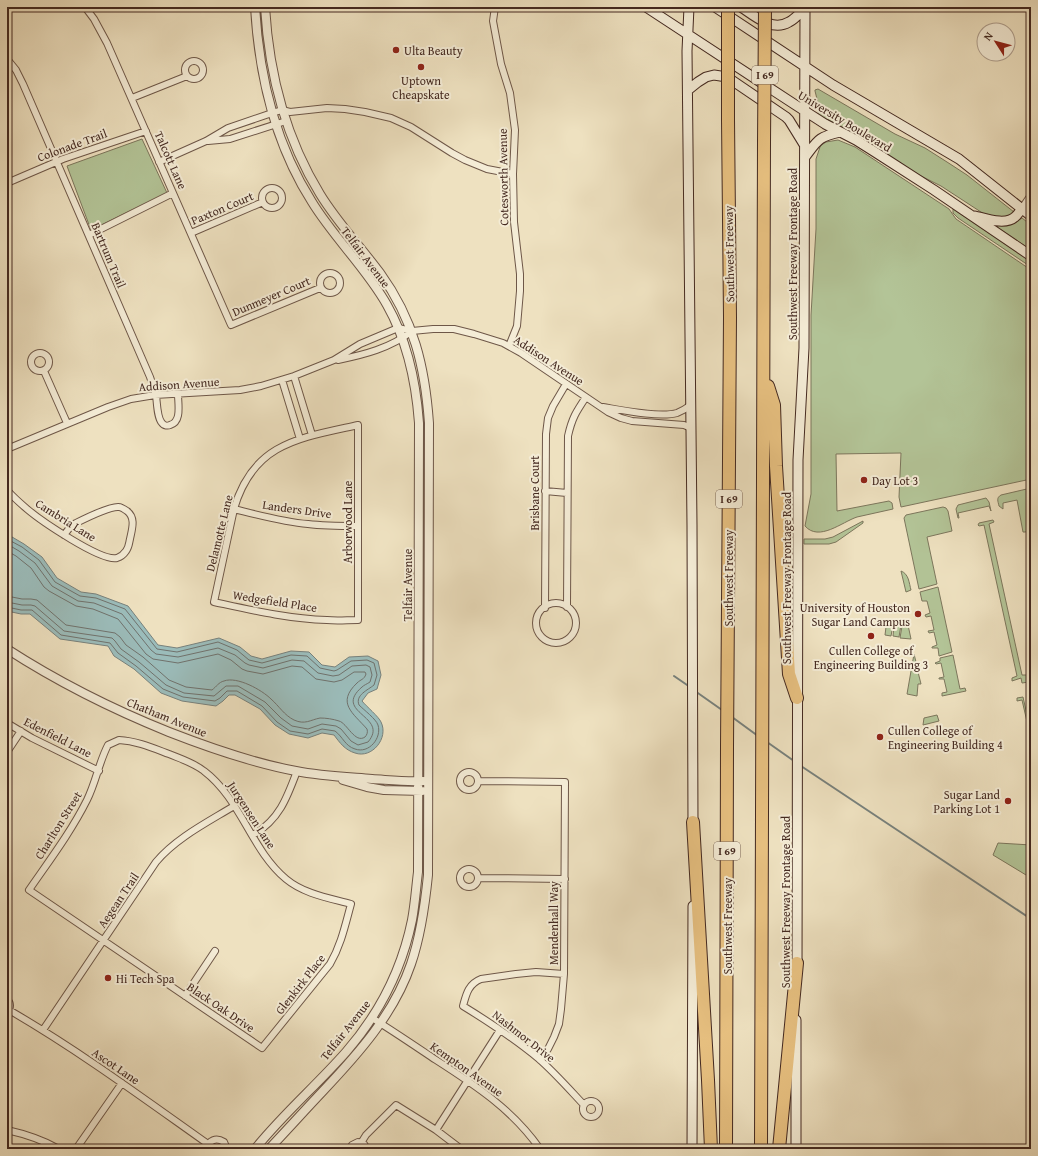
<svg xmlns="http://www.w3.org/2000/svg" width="1038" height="1156" font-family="'Gentium Book Plus',serif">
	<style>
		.green { fill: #b3c497; stroke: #7c765c }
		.water { fill: #9bbcba; stroke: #78817c }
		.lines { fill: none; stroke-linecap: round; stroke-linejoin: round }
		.shore { stroke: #70726d; stroke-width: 1 }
		.stream { stroke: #78817c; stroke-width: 2 }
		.minor-casing { stroke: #6e5748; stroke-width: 8 }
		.tertiary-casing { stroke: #6e5748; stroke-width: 10 }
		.secondary-casing { stroke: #442920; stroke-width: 11 }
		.motorway-casing { stroke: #442920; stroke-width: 14 }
		.minor { stroke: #f4ecd6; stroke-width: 6 }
		.tertiary { stroke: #f4ecd6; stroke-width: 8 }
		.secondary { stroke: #f4ecd6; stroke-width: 9 }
		.motorway { stroke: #e7c080; stroke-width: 12 }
		.motorway-bridge-casing { stroke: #442920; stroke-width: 14; stroke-linecap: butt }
		.motorway-bridge { stroke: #e7c080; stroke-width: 12 }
		.poi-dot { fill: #8f2418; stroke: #f4ecd6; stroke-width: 1.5 }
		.labels { text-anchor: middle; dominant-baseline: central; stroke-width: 4; stroke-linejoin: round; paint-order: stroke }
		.shield { fill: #f4ecd6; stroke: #796457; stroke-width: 1 }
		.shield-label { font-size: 11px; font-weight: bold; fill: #442920 }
		.poi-label { font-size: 12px; fill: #442920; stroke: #f4ecd6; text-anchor: start }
		.street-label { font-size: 12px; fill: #442920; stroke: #f4ecd6 }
	</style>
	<rect width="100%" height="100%" fill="#eee1c0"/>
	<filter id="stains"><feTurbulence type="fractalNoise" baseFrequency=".005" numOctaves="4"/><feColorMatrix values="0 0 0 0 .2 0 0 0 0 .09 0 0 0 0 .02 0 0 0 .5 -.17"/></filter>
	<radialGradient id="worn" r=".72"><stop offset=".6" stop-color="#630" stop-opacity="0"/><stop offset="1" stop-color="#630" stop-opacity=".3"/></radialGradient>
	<!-- green -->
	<path class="green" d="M818 89 895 134 925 148 947 162 967 175 1014 212 1011 215 1006 217H998L984 214 941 186 913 172 860 137 819 115 818 114 819 107 815 91V90Z
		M142 139 167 193 91 230 67 166Z
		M838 140 855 147 949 209 956 219 1031 270V479L901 507 899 497 901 453 836 454 837 511 889 501 892 503 893 509C881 512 869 514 857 517 842 522 819 542 805 526L811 494V315L816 229V159L820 147 823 144 826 142Z
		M953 209 1031 261V267L958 218 953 213Z
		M1022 218 1031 225V250L992 224 1013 223Z
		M1031 488V531L1025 532H1023L1017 500 1003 503V509L999 506C998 501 996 498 1001 495Z
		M986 498 989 502 991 511 989 506 958 513 959 518H958L956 509 958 505Z
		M943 507 946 508 948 511 952 531 927 537 937 584 919 589 904 518 906 515Z
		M993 520 994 522 989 524 1022 675H1027L1029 682 1022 683 1021 678 1012 681V678L1017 676 984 525 979 526 978 525 979 523Z
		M863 521V523L836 542 829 544H804V539H825L833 537Z
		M901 571C909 574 909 583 911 590L906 592Z
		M938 587 952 652 939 656 938 648H932V647L937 645 934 632 929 633 928 631 934 630 931 616 926 617 925 615 930 613 927 601H922L920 592Z
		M893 625 891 636 885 635 886 627Z
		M901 625 899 637 893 636 894 626Z
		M908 625 911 639 900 638 902 626Z
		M914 654 918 670H917V672H918L921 684H918L917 696 907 694Z
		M953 655 960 689 965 688 966 691 942 696V693L947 692 944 679H939V678L944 677 941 663 936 664 935 663 940 661V658Z
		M1023 697 1031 733V739L1022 700 1017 701V698Z
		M937 715 939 721 923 725 924 718Z
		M998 843 1031 845V878L993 855Z"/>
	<!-- water -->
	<path class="water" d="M7 534 24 544 42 557 57 578 81 592 96 594 128 606 158 645 177 648 219 638 240 647 251 656 262 659 291 651 309 652 322 665 335 667 349 657 368 656 378 661 381 675 377 689 368 693 362 701C366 706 379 717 381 722 389 738 372 759 355 753 345 750 340 743 334 735L322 733 308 738 289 734 275 725 260 709 235 695H229L223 701 216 706 182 701 161 693 134 669 114 656 108 646 60 639 30 614H21L7 611Z"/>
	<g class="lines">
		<!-- shore -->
		<path class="shore" d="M7 539 22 547 39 560 55 582 80 596 96 598 125 609 157 649 177 652 218 642 237 650 249 660 262 663 291 655 307 656 320 668 334 671 337 670 351 661 367 660 374 663 377 675 374 685C368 690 355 695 359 705 364 710 376 719 378 725 382 738 369 754 355 749 345 746 343 737 335 731L322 729 308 734 290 731 277 722 262 706 237 691H227L220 698 215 701 183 697 163 689 136 666 118 653 110 643 61 635 32 610H21L7 607
			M7 544 19 551 35 563 52 586 78 601 94 603 122 614 151 650 156 654 178 657 218 648 235 655 245 663 249 665 263 668 292 660 304 661 318 673 333 676 339 675 352 666 366 665 370 667 372 675 370 682C367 684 364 685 362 687 332 713 390 716 368 742L358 745 351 741 341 729 336 726 322 724 308 729 292 726 281 718 265 702 238 686H226L214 696 184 693 166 685 139 662 121 649 115 641 112 638 64 631 35 606 31 605H22L7 602
			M7 551 16 556 31 568 44 587 49 591 76 606 93 609 118 619 146 654 153 659 178 663 218 654 231 660 242 669 247 671 263 674 292 666 302 667 316 679 334 682 342 680 354 672H365L366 674C364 680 361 679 357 683 336 703 353 713 367 729 368 732 367 735 365 737 355 744 347 723 339 721 333 719 326 718 320 718 310 720 305 725 294 720 284 715 279 706 271 699 262 690 237 676 224 681 219 682 216 687 212 690L186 687 169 680 143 657 126 645 120 637 115 633 66 625 37 600 31 599H22L7 596"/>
		<!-- stream -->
		<path class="stream" d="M674 676 690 687
			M695 691 722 710
			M732 717 758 736
			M767 742 794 761
			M801 766 1031 919"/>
		<defs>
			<path id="minor" d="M85 7 94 19 107 43 231 325 320 288
				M495 7 493 21 501 64 510 93 515 130 513 174 514 222 520 274V291L517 326 509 346
				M7 59 16 70 23 84 150 377C152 383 154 389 156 395 157 402 157 418 162 423 164 426 168 426 170 425 182 422 178 404 178 394
				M185 70a9 9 0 1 1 18 0a9 9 0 1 1-18 0Z
				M132 98 187 76
				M208 141 230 139 286 121
				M159 162 206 141 228 128 272 113 282 110 290 112 327 108 345 109 365 112 391 118 411 127 452 153 465 160 487 169 513 174
				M7 183 63 159 146 131
				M262 198a10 10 0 1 1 20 0a10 10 0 1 1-20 0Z
				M1022 208 1031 195
				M191 233 263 202
				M89 235 173 193
				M320 283a10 10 0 1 1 20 0a10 10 0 1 1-20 0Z
				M31 362a9 9 0 1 1 18 0a9 9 0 1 1-18 0Z
				M338 360C363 355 391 348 412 331
				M44 371 67 423
				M294 376 312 435
				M282 380 300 439
				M603 407C621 410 660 418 677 413 682 411 687 408 691 405
				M358 425V620C347 620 337 621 327 620 289 619 251 610 214 602L234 509C253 443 299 438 358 425Z
				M7 449 108 407 131 399 155 395 240 390 261 386 294 376 334 360 360 344 398 328 412 331 433 329H454L474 334 503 343 521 353 608 412 621 418 632 421 684 425 691 428
				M7 490C13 497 20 503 27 509 40 520 101 562 117 558 120 557 124 554 126 551 129 547 129 543 130 539 132 529 136 518 127 511 124 509 121 507 119 507 111 506 84 519 76 523L71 526 64 535
				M545 491 567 493
				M234 509C258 515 283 522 308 524 324 526 341 526 358 526
				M536 623a20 20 0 1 1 40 0a20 20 0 1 1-40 0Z
				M567 607 568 436C572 418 576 412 586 397
				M545 608 546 434 548 418 553 406 566 384
				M7 723 32 738 99 771
				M119 740C137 741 153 748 169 754 181 759 194 763 204 771 241 799 251 850 286 879 304 894 329 898 351 904 345 926 341 945 330 964L262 1048 29 890C49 861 71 832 87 800 96 782 99 762 108 745Z
				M7 752 21 731
				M460 781a9 9 0 1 1 18 0a9 9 0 1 1-18 0Z
				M478 781 565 782 564 974 561 1009 559 1024 554 1037 548 1049 540 1060
				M253 835C279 820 287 798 297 771
				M460 878a9 9 0 1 1 18 0a9 9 0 1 1-18 0Z
				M478 878 565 879
				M564 974 536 972 516 974 481 979C468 984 466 995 463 1006 489 1022 515 1039 539 1059 555 1073 569 1089 584 1105
				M185 996 215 951
				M7 999C11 1003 11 1008 7 1012
				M9 1010C78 1050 143 1098 208 1144
				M372 1018C393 1031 415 1046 436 1060 475 1085 513 1110 540 1149
				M43 1030 156 862C176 838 208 822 234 806
				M583 1109a8 8 0 1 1 16 0a8 8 0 1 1-16 0Z
				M7 1130C25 1134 43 1140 59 1149
				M436 1130 500 1030
				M361 1143 366 1135 396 1105 436 1130 461 1149
				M76 1149 122 1083
				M206 1149C209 1140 216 1137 224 1142L227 1149
				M350 1149 352 1145 358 1142 364 1144 367 1149"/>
			<path id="tertiary" d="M265 7C269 73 285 137 320 194 337 222 360 246 380 273 414 320 425 367 429 423L428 875C425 905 421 935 411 964 394 1014 358 1054 323 1091 305 1110 287 1130 269 1149
				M7 649C58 682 112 709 169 732 210 748 253 763 296 771 321 776 347 777 372 779 389 780 406 782 423 781
				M343 780 367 787 384 790 422 791
				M255 1149C283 1114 317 1085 346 1052 379 1014 402 969 412 920 415 904 416 888 418 872L419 423C416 382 408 342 387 305 367 269 334 238 312 202 275 144 259 75 255 7"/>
			<path id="secondary" d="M646 7 794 104 825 124 856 140 875 152 934 190 1031 256
				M689 7 687 51 692 525 693 828
				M715 7 833 85 959 159 1031 216
				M741 7C755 16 772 32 789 22 795 19 800 13 805 8
				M688 90 698 82 706 77 714 75 727 77 786 117 789 120 805 146
				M805 157C818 140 818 137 840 132
				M975 216C987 219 1007 226 1016 216 1018 214 1020 211 1022 208
				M797 970 798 460 804 348 805 7
				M692 1149 693 906
				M796 1149V1020"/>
			<path id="motorway" d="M768 386 774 405 776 466 789 674 797 698
				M693 822 708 1080 711 1149
				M726 1149 727 747 730 317 728 120
				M761 1149 764 142
				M779 1149 797 963"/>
		</defs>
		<!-- minor casing -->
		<use href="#minor" class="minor-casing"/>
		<!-- tertiary casing -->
		<use href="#tertiary" class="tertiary-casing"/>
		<!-- secondary casing -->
		<use href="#secondary" class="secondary-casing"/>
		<!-- motorway casing -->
		<use href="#motorway" class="motorway-casing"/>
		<!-- minor -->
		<use href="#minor" class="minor"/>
		<!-- tertiary -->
		<use href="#tertiary" class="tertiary"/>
		<!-- secondary -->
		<use href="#secondary" class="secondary"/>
		<!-- motorway -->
		<use href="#motorway" class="motorway"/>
		<defs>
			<path id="motorway-bridge" d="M728 7V120
				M764 142 765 7"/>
		</defs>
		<!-- motorway-bridge casing -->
		<use href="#motorway-bridge" class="motorway-bridge-casing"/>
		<!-- motorway-bridge -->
		<use href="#motorway-bridge" class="motorway-bridge"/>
	</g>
	<!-- markers -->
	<g class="poi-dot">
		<circle cx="396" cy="50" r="4"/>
		<circle cx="421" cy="67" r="4"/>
		<circle cx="864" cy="480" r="4"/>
		<circle cx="918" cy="614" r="4"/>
		<circle cx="871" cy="636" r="4"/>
		<circle cx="880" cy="737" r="4"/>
		<circle cx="1008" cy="801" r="4"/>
		<circle cx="108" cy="978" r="4"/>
	</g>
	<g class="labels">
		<!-- shield labels -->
		<g class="shield">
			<rect x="752" y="66" width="26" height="18" rx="3"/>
			<rect x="716" y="490" width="26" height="18" rx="3"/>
			<rect x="714" y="842" width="26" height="18" rx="3"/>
		</g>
		<g class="shield-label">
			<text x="765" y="75">I 69</text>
			<text x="729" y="499">I 69</text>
			<text x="727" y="851">I 69</text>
		</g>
		<!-- poi labels -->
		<g class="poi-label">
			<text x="404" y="50">Ulta Beauty</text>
			<text x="421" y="80" text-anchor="middle">Uptown<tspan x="421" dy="14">Cheapskate</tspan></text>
			<text x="872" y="480">Day Lot 3</text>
			<text x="910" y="607" text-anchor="end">University of Houston<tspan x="910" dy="14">Sugar Land Campus</tspan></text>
			<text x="871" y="650" text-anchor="middle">Cullen College of<tspan x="871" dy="14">Engineering Building 3</tspan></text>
			<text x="888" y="730">Cullen College of<tspan x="888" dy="14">Engineering Building 4</tspan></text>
			<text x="1000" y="794" text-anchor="end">Sugar Land<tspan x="1000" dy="14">Parking Lot 1</tspan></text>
			<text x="116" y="978">Hi Tech Spa</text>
		</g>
		<!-- street labels -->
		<g class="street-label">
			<text transform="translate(845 121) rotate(31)">University Boulevard</text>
			<text transform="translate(72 145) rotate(-20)">Colonade Trail</text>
			<text transform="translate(171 160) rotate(66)">Talcott Lane</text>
			<text transform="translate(503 177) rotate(-91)">Cotesworth Avenue</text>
			<text transform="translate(222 208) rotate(-23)">Paxton Court</text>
			<text transform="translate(729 254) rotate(-91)">Southwest Freeway</text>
			<text transform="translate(792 254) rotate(-90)">Southwest Freeway Frontage Road</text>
			<text transform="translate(109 255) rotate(67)">Bartrum Trail</text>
			<text transform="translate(366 257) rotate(53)">Telfair Avenue</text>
			<text transform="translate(271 296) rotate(-23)">Dunmeyer Court</text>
			<text transform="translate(549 360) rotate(33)">Addison Avenue</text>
			<text transform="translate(179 384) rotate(-4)">Addison Avenue</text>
			<text transform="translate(534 493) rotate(-90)">Brisbane Court</text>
			<text transform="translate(297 509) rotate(8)">Landers Drive</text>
			<text transform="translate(66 520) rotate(32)">Cambria Lane</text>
			<text transform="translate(347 522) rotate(-90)">Arborwood Lane</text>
			<text transform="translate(219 533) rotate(-76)">Delamotte Lane</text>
			<text transform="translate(728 578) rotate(-90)">Southwest Freeway</text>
			<text transform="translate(786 578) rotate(-90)">Southwest Freeway Frontage Road</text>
			<text transform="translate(407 585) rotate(-90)">Telfair Avenue</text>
			<text transform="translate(275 601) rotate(9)">Wedgefield Place</text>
			<text transform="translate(167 717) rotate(22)">Chatham Avenue</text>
			<text transform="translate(58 737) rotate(27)">Edenfield Lane</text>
			<text transform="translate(252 815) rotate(57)">Jurgensen Lane</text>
			<text transform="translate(58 825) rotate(-58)">Charlton Street</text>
			<text transform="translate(118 900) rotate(-56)">Aegean Trail</text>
			<text transform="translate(785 902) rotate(-90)">Southwest Freeway Frontage Road</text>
			<text transform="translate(553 923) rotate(-90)">Mendenhall Way</text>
			<text transform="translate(727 926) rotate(-90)">Southwest Freeway</text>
			<text transform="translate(300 984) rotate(-52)">Glenkirk Place</text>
			<text transform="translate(221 1007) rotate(34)">Black Oak Drive</text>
			<text transform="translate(345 1030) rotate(-52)">Telfair Avenue</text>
			<text transform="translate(524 1036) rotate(38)">Nashmor Drive</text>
			<text transform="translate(116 1066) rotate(34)">Ascot Lane</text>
			<text transform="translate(467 1069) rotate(35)">Kempton Avenue</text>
		</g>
	</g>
	<!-- margin -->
	<rect width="1038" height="1156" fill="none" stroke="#eee1c0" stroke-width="24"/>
	<rect x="8" y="8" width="1022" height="1140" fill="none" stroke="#442920" stroke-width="2"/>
	<rect x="12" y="12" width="1014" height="1132" fill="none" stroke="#442920"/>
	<!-- north arrow -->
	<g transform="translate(996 42) rotate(306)"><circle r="19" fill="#f4ecd6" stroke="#ae9e8d"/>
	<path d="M0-3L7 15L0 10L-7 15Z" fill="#8f2418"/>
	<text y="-6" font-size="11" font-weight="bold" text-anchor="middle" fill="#442920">N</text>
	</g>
	<rect width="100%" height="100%" filter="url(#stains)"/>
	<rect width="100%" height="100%" fill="url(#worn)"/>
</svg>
